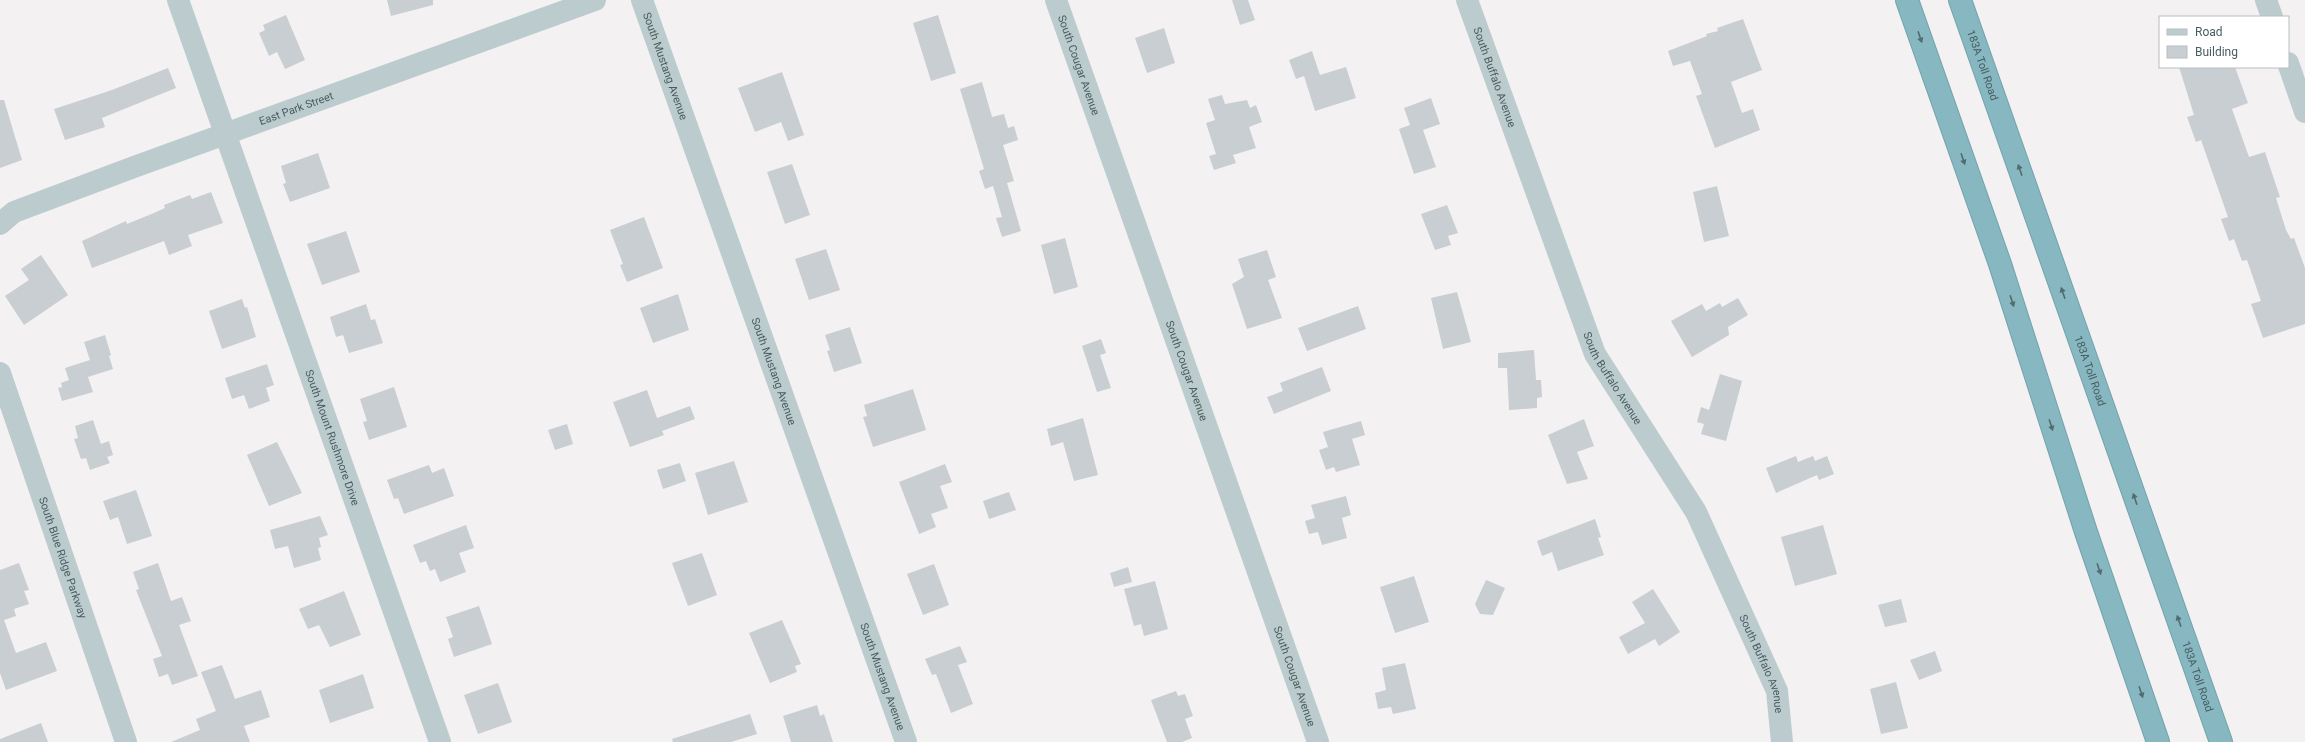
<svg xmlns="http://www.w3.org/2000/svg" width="2305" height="742" font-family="Roboto,sans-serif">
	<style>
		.building { fill: #c8ced1 }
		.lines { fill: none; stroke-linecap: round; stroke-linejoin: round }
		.highway-casing { stroke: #72a3ad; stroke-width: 24 }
		.minor { stroke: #bcccce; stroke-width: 22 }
		.highway { stroke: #87b8c2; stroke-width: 22 }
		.oneway { fill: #516b6f }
		.labels { text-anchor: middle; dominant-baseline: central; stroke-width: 3; stroke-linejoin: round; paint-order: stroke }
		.street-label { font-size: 11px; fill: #485d60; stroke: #fff }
	</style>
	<rect width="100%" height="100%" fill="#f4f1f2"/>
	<!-- building -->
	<path class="building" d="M387 0H433V5L391 16Z
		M1232 0H1248L1255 20 1240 25Z
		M286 15 305 60 285 69 277 52 269 56 259 33 265 30 263 25Z
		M938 15 956 73 931 81 913 23Z
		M1743 19 1762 70 1731 82 1742 113 1753 109 1760 130 1715 148 1696 96 1702 94 1690 61 1673 66 1668 51 1707 36 1706 34 1718 31 1717 28Z
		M1164 28 1175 63 1147 73 1135 38Z
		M1312 51 1320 75 1346 67 1356 98 1315 111 1304 76 1296 79 1289 60Z
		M2179 67H2235L2248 103 2232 109 2249 157 2265 152 2280 197 2276 198 2286 230 2291 239 2294 238 2305 268V324L2263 338 2251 304 2261 301 2247 260 2242 261 2234 239 2229 241 2221 219 2228 217 2201 140 2196 142 2187 117 2194 115Z
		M168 68 176 88 102 118 105 127 65 140 54 109 112 90Z
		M782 72 804 135 788 141 781 122 755 132 738 88Z
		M982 82 992 117 1004 114 1008 128 1014 126 1018 140 1003 145 1014 181 1007 183 1021 231 1002 237 996 218 1002 217 993 186 985 189 979 171 984 169 960 89Z
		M1222 95 1225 104 1247 100 1250 108 1256 105 1262 122 1249 127 1256 148 1233 155 1236 163 1214 170 1209 156 1216 154 1206 123 1215 120 1208 99Z
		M1431 98 1440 124 1423 130 1436 167 1414 174 1399 129 1410 125 1404 108Z
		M0 100H4L22 160 0 168Z
		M318 153 330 188 290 202 283 184 286 183 281 166Z
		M792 164 810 215 785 224 767 172Z
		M1717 186 1729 236 1704 242 1693 192Z
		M211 192 223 223 188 235 192 246 169 255 164 241 92 268 82 241 126 221 127 224 154 213 165 208 164 205 190 195 192 199Z
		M1447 205 1458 233 1448 236 1451 245 1435 250 1421 214Z
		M644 217 663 268 627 282 620 265 623 264 610 230Z
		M346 231 360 272 322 285 307 244Z
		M1065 238 1078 287 1054 294 1041 245Z
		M826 249 840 290 809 300 795 259Z
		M1267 250 1276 277 1268 280 1282 318 1247 329 1232 284 1244 277 1238 259Z
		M41 255 68 295 24 325 5 296 29 280 21 269Z
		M1457 292 1471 342 1443 349 1431 298Z
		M678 294 689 330 653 343 640 308Z
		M1738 298 1748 315 1728 327 1729 335 1692 357 1671 321 1702 304 1706 311 1720 303 1722 307Z
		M242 299 245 308 247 307 256 337 222 349 209 311Z
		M366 304 371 320 375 319 383 343 349 353 343 335 336 337 330 317Z
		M1358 306 1366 329 1307 351 1298 328Z
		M850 327 862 363 834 372 827 351 830 350 825 335Z
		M105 335 111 355 109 356 113 369 88 377 93 392 62 401 58 388 62 387 61 383 69 380 65 368 90 360 84 342Z
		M1101 339 1106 353 1100 355 1111 388 1097 392 1082 346Z
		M1534 350 1536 380H1541L1542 397 1537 398V408L1509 410 1507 368H1498V353Z
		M267 364 274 385 266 388 270 401 249 409 244 395 232 399 225 378Z
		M1322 367 1331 391 1274 414 1267 397 1283 391 1280 383Z
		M1720 374 1742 381 1726 441 1701 434 1704 424 1697 422 1701 407 1709 410Z
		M394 387 407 427 369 440 363 422 367 421 360 399Z
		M913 389 926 430 873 447 863 417 867 416 864 405Z
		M647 390 657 418 690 406 695 419 662 431 664 435 630 447 613 402Z
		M1083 418 1098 475 1074 481 1063 442 1051 446 1047 429Z
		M1584 419 1594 446 1577 452 1588 479 1567 484 1548 435Z
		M93 420 101 444 109 441 113 455 107 457 110 463 90 470 86 458 81 459 74 439 78 438 75 426Z
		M1361 421 1365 435 1352 439 1360 465 1336 472 1334 467 1326 470 1319 450 1328 447 1323 432Z
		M567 424 573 444 555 450 548 430Z
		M277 442 302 493 269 506 247 455Z
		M1796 456 1798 462 1813 456 1815 461 1827 456 1834 474 1819 480 1817 475 1776 493 1766 468Z
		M734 461 748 502 708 515 695 473Z
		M680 463 686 481 663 489 657 470Z
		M945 464 952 482 940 486 948 508 931 514 936 527 919 534 899 482Z
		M429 465 432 473 444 468 454 496 404 514 398 498 394 499 387 480Z
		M136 490 152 536 127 544 118 517 110 520 103 501Z
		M1009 492 1016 510 989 519 983 501Z
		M1346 496 1351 515 1342 518 1347 538 1322 545 1318 532 1309 534 1305 521 1315 518 1311 505Z
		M320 516 328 535 319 538 321 547 318 548 321 560 294 568 288 546 275 549 270 530Z
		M1595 519 1601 537 1598 538 1604 555 1558 571 1552 552 1542 556 1537 541Z
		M466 525 474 548 459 553 466 572 440 582 435 569 430 571 426 561 420 563 413 545Z
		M1823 525 1837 574 1795 586 1781 537Z
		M702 553 717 595 688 606 672 563Z
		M19 563 29 590 24 591 29 604 14 609 16 616 4 620 16 653 46 642 57 671 6 690 0 673V570Z
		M158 563 171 601 182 597 191 621 179 625 198 676 172 685 168 674 159 677 153 659 162 656 136 590 139 589 133 572Z
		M934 564 949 605 923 615 907 574Z
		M1128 567 1132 582 1114 587 1110 573Z
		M1414 576 1429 622 1395 633 1380 587Z
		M1486 580 1505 588 1493 615 1480 614 1475 604Z
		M1155 581 1168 629 1144 636 1141 624 1134 626 1124 589Z
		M1653 589 1680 632 1659 646 1655 639 1628 654 1619 637 1645 623 1632 602Z
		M344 591 361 635 330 647 319 625 308 629 299 609Z
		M1901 599 1907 622 1885 627 1878 605Z
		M479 606 492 644 454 657 448 639 453 637 446 617Z
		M782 620 801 664 795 666 797 672 770 683 749 633Z
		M960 646 967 662 958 665 973 704 951 713 936 674 932 675 925 659Z
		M1935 651 1942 671 1919 680 1910 660Z
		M1405 663 1416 709 1393 714 1391 707 1378 709 1375 693 1386 690 1382 668Z
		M222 665 235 699 261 690 270 717 244 726 250 742H171L200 730 196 719 216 711 201 672Z
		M363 674 374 708 330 723 319 690Z
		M1896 682 1908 728 1881 734 1870 689Z
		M498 683 512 722 478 734 464 695Z
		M1176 691 1178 696 1185 694 1193 716 1185 719 1192 738 1182 742H1167L1151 700Z
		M817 705 820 716 824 714 833 742H791L783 716Z
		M750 714 757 734 731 742H673L672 739Z
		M41 723 48 742H0V739Z"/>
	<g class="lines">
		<defs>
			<g id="highway">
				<path d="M1907 0 2000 264 2086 532 2158 742"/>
				<path id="s7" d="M1960 0 2221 742"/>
			</g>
		</defs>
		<!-- highway casing -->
		<use href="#highway" class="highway-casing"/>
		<!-- minor -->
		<g class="minor">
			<path id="s1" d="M178 0 440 742"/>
			<path id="s2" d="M642 0 906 742"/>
			<path id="s3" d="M1056 0 1318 742"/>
			<path id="s4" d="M1467 0 1595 354 1696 512 1777 691 1782 742"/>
			<path d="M2266 0 2272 17"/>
			<path d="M2288 63 2305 112"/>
			<path id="s5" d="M0 224 14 212 134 167 595 0"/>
			<path id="s6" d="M0 373 126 742"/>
		</g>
		<!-- highway -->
		<use href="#highway" class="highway"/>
	</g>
	<!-- one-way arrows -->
	<defs><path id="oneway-solid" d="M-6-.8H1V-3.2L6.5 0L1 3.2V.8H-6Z"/></defs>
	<g class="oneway">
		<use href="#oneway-solid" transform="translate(1920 37) rotate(71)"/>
		<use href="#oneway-solid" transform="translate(1963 159) rotate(71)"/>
		<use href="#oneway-solid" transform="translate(2020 170) rotate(-109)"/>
		<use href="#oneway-solid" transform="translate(2063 293) rotate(-109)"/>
		<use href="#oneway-solid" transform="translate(2012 301) rotate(72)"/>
		<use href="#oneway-solid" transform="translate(2051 425) rotate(72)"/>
		<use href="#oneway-solid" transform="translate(2135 499) rotate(-109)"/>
		<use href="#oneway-solid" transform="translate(2099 569) rotate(71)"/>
		<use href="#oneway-solid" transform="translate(2179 621) rotate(-109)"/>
		<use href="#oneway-solid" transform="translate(2141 692) rotate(71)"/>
	</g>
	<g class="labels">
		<!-- street labels -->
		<g class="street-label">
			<text stroke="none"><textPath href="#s7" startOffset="69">183A Toll Road</textPath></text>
			<text stroke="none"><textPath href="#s2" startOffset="70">South Mustang Avenue</textPath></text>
			<text stroke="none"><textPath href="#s3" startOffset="69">South Cougar Avenue</textPath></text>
			<text stroke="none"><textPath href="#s4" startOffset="82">South Buffalo Avenue</textPath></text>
			<text stroke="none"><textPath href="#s5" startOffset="319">East Park Street</textPath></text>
			<text stroke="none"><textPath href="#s2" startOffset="394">South Mustang Avenue</textPath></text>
			<text stroke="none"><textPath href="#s3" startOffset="393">South Cougar Avenue</textPath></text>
			<text stroke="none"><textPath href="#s7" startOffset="393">183A Toll Road</textPath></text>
			<text stroke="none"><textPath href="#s4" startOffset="406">South Buffalo Avenue</textPath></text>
			<text stroke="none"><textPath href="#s1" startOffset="464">South Mount Rushmore Drive</textPath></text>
			<text stroke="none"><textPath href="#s6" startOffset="195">South Blue Ridge Parkway</textPath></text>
			<text stroke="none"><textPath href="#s4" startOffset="730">South Buffalo Avenue</textPath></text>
			<text stroke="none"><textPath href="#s2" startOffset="718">South Mustang Avenue</textPath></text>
			<text stroke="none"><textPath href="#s3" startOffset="717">South Cougar Avenue</textPath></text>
			<text stroke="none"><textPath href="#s7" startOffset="717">183A Toll Road</textPath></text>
		</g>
	</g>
	<!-- legend -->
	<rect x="2159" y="16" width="130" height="52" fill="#ffffff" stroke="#b6bebf"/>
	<rect x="2167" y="29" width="20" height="6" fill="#bcccce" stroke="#b6bebf"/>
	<text x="2195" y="36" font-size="12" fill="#485d60">Road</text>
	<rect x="2167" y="46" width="20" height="12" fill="#c8ced1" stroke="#b6bebf"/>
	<text x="2195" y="56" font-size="12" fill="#485d60">Building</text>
</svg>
